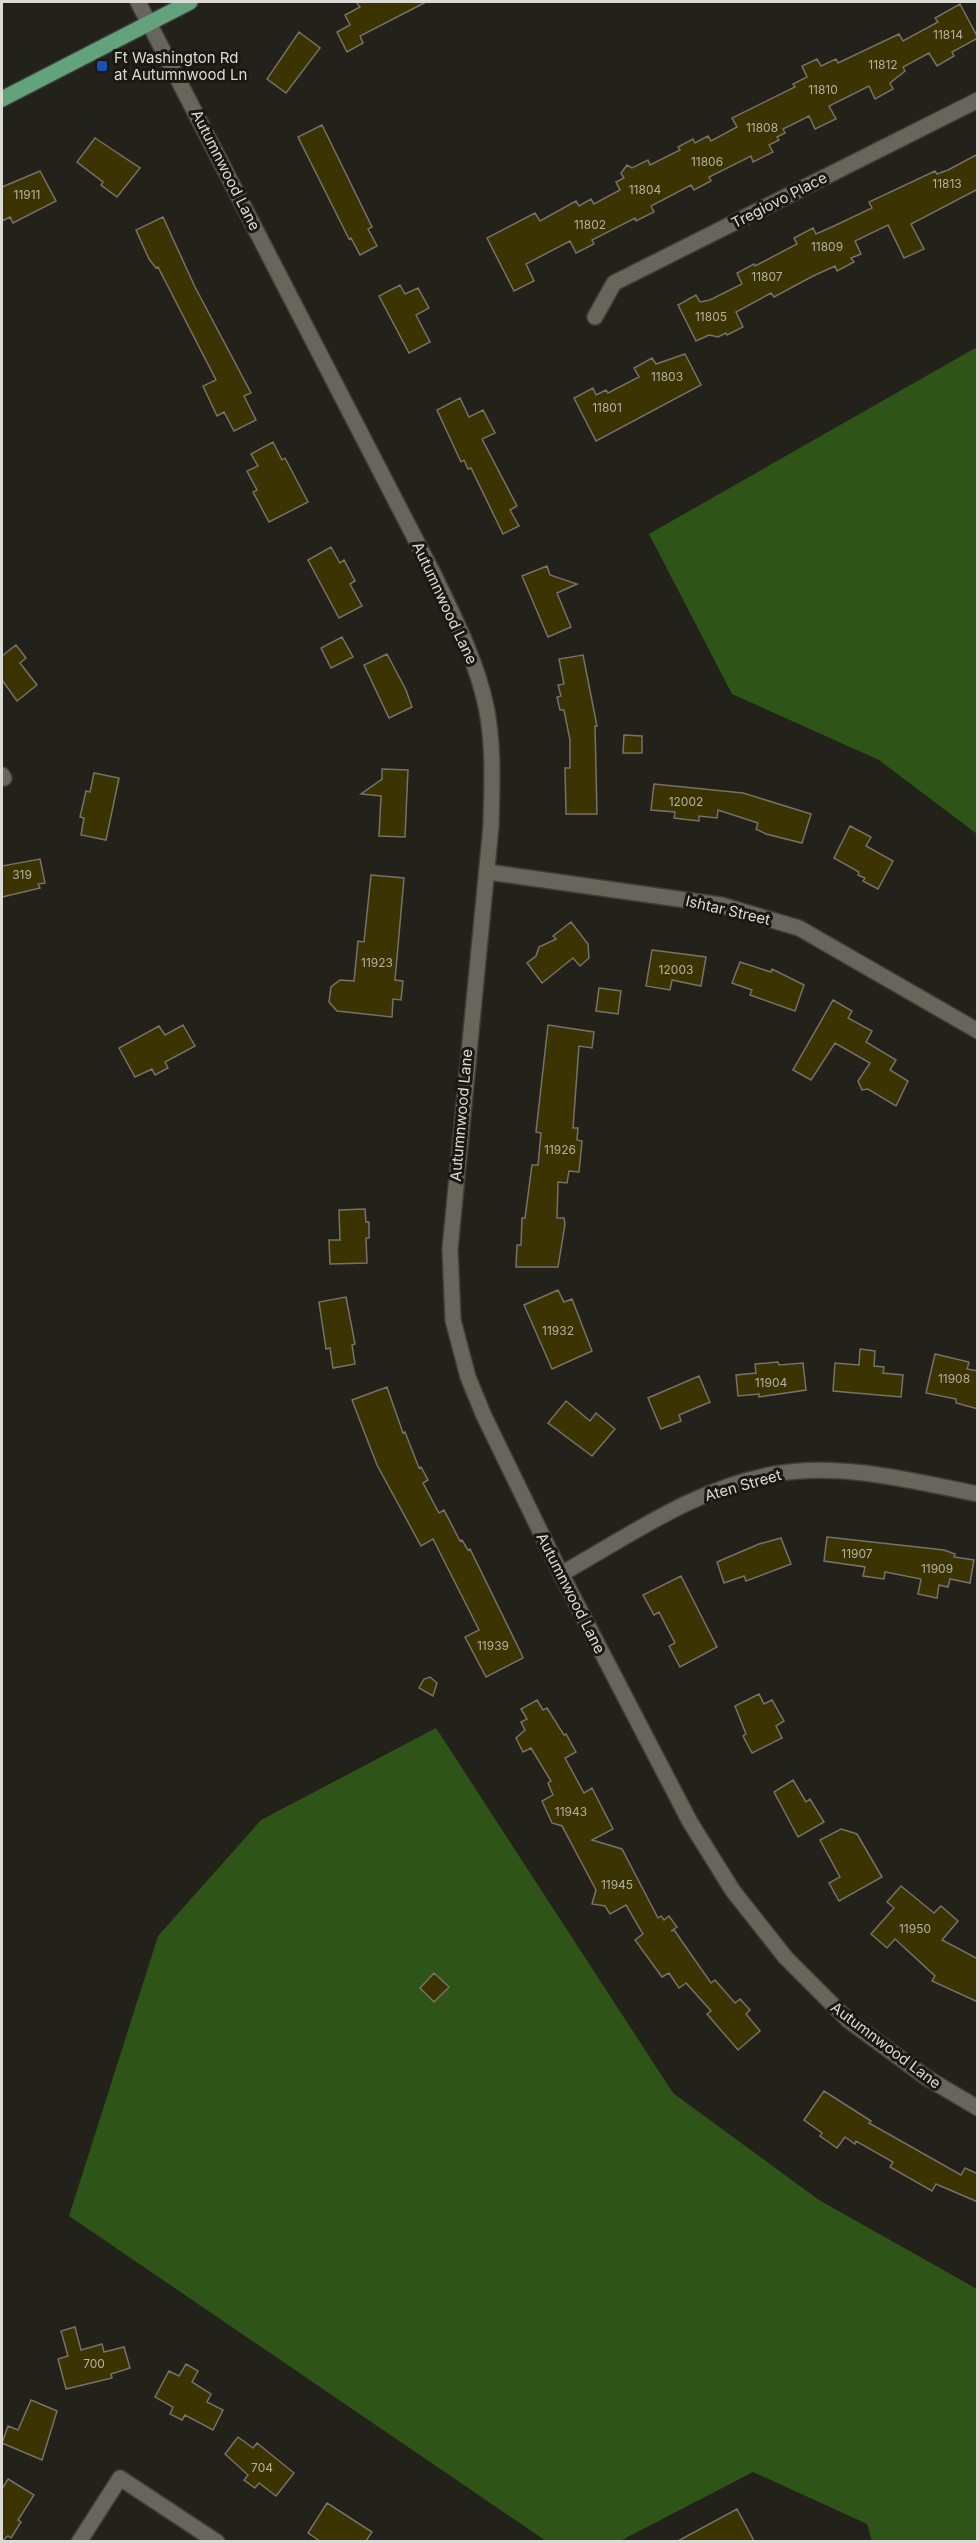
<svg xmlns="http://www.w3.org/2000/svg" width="979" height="2543" font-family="Inter,sans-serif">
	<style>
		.green { fill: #2e5418 }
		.building { fill: #3b3302; stroke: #747269; stroke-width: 1.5 }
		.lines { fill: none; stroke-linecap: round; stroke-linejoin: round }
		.minor-casing { stroke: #3e3d37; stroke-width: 18 }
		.major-casing { stroke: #3e3d37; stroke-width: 18 }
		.minor { stroke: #67655c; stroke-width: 15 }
		.major { stroke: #62a37d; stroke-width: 15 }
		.transit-dot { fill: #1a4fb4; stroke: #1a1911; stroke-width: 2 }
		.labels { text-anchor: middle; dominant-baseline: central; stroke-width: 6; stroke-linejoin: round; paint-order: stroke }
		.number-label { font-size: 12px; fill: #b3b0a0 }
		.poi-label { font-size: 15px; fill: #dbdad5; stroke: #1a1911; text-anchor: start }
		.street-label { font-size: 15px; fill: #dbdad5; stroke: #1a1911 }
	</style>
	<rect width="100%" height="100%" fill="#23221a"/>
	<!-- green -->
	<path class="green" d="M977 347V834L879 760 732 694 649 534Z
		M436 1728 673 2093 819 2200 977 2289V2541H872L867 2524 753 2472 620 2541H546L69 2216 158 1936 261 1820Z"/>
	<!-- building -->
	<path class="building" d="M356 2H426L360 36 363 43 347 52 337 32 350 25 345 15 360 7Z
		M960 4 978 38 952 52 954 56 937 66 929 53 903 67 905 71 890 83 893 89 875 99 869 86 829 106 836 119 815 129 809 116 783 129 785 133 777 137 779 140 769 145 773 152 753 162 751 156 709 177 711 181 694 190 691 185 651 206 654 212 636 221 635 218 592 240 594 244 576 253 570 241 526 264 534 281 514 291 487 238 535 213 540 221 576 201 579 206 591 199 594 204 620 190 616 182 624 178 621 173 627 165 632 168 648 160 650 165 680 150 678 147 693 139 695 143 708 136 711 141 737 127 732 118 795 87 793 84 807 77 802 66 817 59 821 66 836 59 838 63 899 34 903 41 938 22 935 18Z
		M299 32 320 48 286 93 267 79Z
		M322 125 372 227 368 229 377 246 360 255 351 238 349 239 298 137Z
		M95 138 140 168 117 197 101 185 103 182 77 162Z
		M978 154V189L911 224 924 249 904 258 888 225 855 241 861 254 851 258 854 262 837 271 835 266 813 276 774 297 771 293 736 312 743 327 727 335 726 333 718 337 709 335 696 341 678 305 696 295 700 302 710 300 742 284 737 273 754 264 755 266 797 244 794 238 813 228 816 234 834 226 872 208 869 202 935 171 937 174 948 170Z
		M40 171 56 201 13 223 10 217 2 221V187Z
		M163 217 195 287 251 393 244 396 256 420 234 431 224 412 217 416 203 386 216 380 158 267 156 268 149 259 136 230Z
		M400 285 405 294 418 288 429 308 416 315 430 342 409 353 379 296Z
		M685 354 701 385 596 441 574 398 593 388 596 395 606 390 608 393 639 377 634 368 652 358 656 364Z
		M460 398 469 417 483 410 495 433 482 439 517 506 510 510 519 526 503 534 471 468 468 469 464 460 461 462 437 410Z
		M273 442 282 460 285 458 308 502 269 522 253 492 257 490 247 471 258 466 251 454Z
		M331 547 340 563 344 560 355 581 350 584 362 606 339 618 308 560Z
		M547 566 550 575 577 584 557 593 571 627 548 637 522 576Z
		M342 637 353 657 331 668 321 648Z
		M16 645 26 658 20 663 37 685 17 701 2 680V656Z
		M387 654 406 690 412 707 389 718 364 665Z
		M583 655 597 726H595L597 814H566L565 768H570V740L564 710H560L557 697 561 696 558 685 564 684 559 659Z
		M624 735 642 736V753H623Z
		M382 769 408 770 405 837 379 836 381 796 361 794 382 779Z
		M94 773 119 778 106 840 81 835 84 818 80 817 86 791 90 792Z
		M654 784 743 793 811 814 802 843 766 834 756 829 758 823 718 810 717 818 699 816V821L674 818 675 812 651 810Z
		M850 826 871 837 866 846 893 861 878 889 863 881 865 878 858 875 859 872 834 858Z
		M40 859 45 883 38 884 40 888 2 897V866Z
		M371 875 404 878 395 980 403 981 401 1000 393 999 392 1017 337 1011 329 1002 331 987 340 980 354 981 358 941 364 942Z
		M571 922 588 944 589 958 580 966 573 958 542 983 527 963 536 956 539 947 556 939 553 936Z
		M652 950 706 957 701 986 672 980 670 990 646 986Z
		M740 962 771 972 772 969 804 985 795 1011 750 995 752 990 732 983Z
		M599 988 621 991 618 1014 596 1011Z
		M833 1000 852 1011 848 1018 872 1031 866 1042 896 1060 890 1070 908 1081 896 1106 868 1089 862 1090 858 1081 870 1063 835 1043 811 1080 793 1070Z
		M183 1025 195 1046 165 1062 168 1068 155 1075 152 1069 135 1077 119 1048 159 1026 165 1035Z
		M548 1025 594 1032 592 1048 579 1046 573 1128H578L577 1140 582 1141 579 1172 569 1171 567 1183 558 1182 557 1218H564L565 1224 558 1267H516L517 1245H521L522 1218H525L532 1165H538L541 1133 536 1132Z
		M365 1209 366 1222H369V1238H366L367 1263 330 1264 329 1240H340L339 1210Z
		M558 1290 564 1302 572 1299 592 1351 552 1369 524 1305Z
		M346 1297 355 1344 352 1345 355 1364 333 1368 330 1348 326 1349 319 1302Z
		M860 1349 875 1351 874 1366 884 1367 883 1373 903 1375 901 1397 833 1391 835 1363 859 1365Z
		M935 1354 969 1362 967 1369 978 1371V1409L956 1403V1399L926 1393Z
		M778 1362 779 1365 803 1363 806 1390 759 1397V1394L738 1396 736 1375 756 1373 755 1364Z
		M699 1376 710 1402 679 1415 681 1421 661 1429 648 1398Z
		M387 1387 403 1433 405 1432 419 1468 421 1467 428 1480 423 1483 439 1513 444 1510 460 1541 462 1540 468 1550 470 1549 521 1653 523 1658 486 1677 465 1637 479 1630 433 1539 421 1546 377 1465 352 1400Z
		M566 1401 590 1421 596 1413 615 1429 592 1456 548 1423Z
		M827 1537 944 1550 955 1554 954 1557 974 1560 970 1583 950 1579 948 1587 939 1585 937 1598 918 1594 921 1579 885 1572 884 1579 863 1576 865 1567 824 1561Z
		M781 1538 791 1564 746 1581 744 1576 724 1583 717 1562 759 1544Z
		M681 1576 717 1647 680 1667 669 1646 675 1643 659 1612 654 1615 643 1595Z
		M430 1677 437 1683 433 1696 419 1688 424 1679Z
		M759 1694 764 1704 772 1700 784 1721 776 1726 782 1738 752 1753 743 1736 746 1734 735 1706Z
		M537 1700 543 1710 547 1708 564 1735 566 1734 576 1752 565 1758 584 1793 592 1788 613 1829 592 1840 622 1849 658 1918 661 1916 664 1920 669 1916 677 1927 671 1931 674 1930 711 1983 715 1980 735 2003 740 1999 750 2010 746 2014 760 2031 738 2050 707 2014 711 2011 686 1983 679 1988 669 1973 662 1977 635 1940 643 1934 626 1905 610 1914 605 1906 592 1904 596 1890 562 1826 552 1823 542 1801 553 1795 548 1783 551 1781 531 1748 523 1752 516 1738 525 1730 521 1722 527 1719 521 1709Z
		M793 1780 806 1802 810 1799 824 1822 798 1837 774 1792Z
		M841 1829 857 1834 882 1877 839 1901 829 1883 840 1877 820 1840Z
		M901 1886 934 1913 941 1906 958 1921 942 1940 978 1959V2002L932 1981 935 1976 895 1939 887 1948 871 1934 894 1908 887 1902Z
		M434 1973 449 1987 434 2002 420 1988Z
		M824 2091 871 2121 869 2123 961 2175 965 2168 978 2174V2202L936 2184 932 2191 890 2167 893 2162 856 2141 855 2144 845 2137 837 2148 820 2136 822 2133 804 2120Z
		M75 2327 81 2350 102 2344 104 2352 124 2347 130 2368 111 2374 112 2378 66 2389 58 2359 68 2356 61 2331Z
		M186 2364 198 2371 192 2382 211 2394 207 2402 223 2410 213 2430 185 2415 182 2420 170 2414 173 2407 155 2397 169 2371 179 2376Z
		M31 2400 57 2411 42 2460 2 2443 8 2426 18 2430Z
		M238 2437 253 2448 257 2443 294 2473 276 2496 259 2483 255 2488 244 2480 248 2475 225 2454Z
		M8 2479 34 2495 18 2520 21 2522 11 2538 8 2536 2 2541V2489Z
		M327 2503 372 2532 366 2541H320L308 2533Z
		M737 2509 754 2541H678Z"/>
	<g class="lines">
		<defs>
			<path id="minor" d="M138 2 435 577C455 619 476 660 486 706 494 745 492 786 491 826L450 1249 453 1320 468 1377 484 1416 561 1574 690 1822 733 1891 786 1958 848 2020 927 2078 978 2108
				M595 317 614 283 978 100
				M2 775 4 778
				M488 872 721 905 799 928 978 1031
				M561 1574C629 1536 697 1487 775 1474 841 1462 912 1481 978 1494
				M79 2542 120 2478 217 2542"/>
			<path id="major" d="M2 99 190 2"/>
		</defs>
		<!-- minor casing -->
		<use href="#minor" class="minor-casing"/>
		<!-- major casing -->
		<use href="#major" class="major-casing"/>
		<!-- minor -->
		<use href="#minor" class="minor"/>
		<!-- major -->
		<use href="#major" class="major"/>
	</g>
	<!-- markers -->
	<rect class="transit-dot" x="96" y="60" width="12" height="12" rx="3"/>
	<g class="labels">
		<!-- number labels -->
		<g class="number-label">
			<text x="948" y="34">11814</text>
			<text x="883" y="64">11812</text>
			<text x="823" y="89">11810</text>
			<text x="762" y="127">11808</text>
			<text x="707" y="161">11806</text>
			<text x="947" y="183">11813</text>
			<text x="645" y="189">11804</text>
			<text x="27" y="194">11911</text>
			<text x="590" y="224">11802</text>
			<text x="827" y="246">11809</text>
			<text x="767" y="276">11807</text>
			<text x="711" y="316">11805</text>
			<text x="667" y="376">11803</text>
			<text x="607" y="407">11801</text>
			<text x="686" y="801">12002</text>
			<text x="22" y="874">319</text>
			<text x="377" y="962">11923</text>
			<text x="676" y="969">12003</text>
			<text x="560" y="1149">11926</text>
			<text x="558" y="1330">11932</text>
			<text x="954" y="1378">11908</text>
			<text x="771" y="1382">11904</text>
			<text x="857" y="1553">11907</text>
			<text x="937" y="1568">11909</text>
			<text x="493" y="1645">11939</text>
			<text x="571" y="1811">11943</text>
			<text x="617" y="1884">11945</text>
			<text x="915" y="1928">11950</text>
			<text x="94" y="2363">700</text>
			<text x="262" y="2467">704</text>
		</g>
		<!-- poi labels -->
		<g class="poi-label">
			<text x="114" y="57">Ft Washington Rd<tspan x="114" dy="17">at Autumnwood Ln</tspan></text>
		</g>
		<!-- street labels -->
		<g class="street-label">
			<text transform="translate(226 170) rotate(63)">Autumnwood Lane</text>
			<text transform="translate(779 200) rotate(-27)">Tregiovo Place</text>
			<text transform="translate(445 603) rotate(65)">Autumnwood Lane</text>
			<text transform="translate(728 910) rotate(13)">Ishtar Street</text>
			<text transform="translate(461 1115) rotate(-85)">Autumnwood Lane</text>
			<text transform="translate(743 1485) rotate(-16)">Aten Street</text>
			<text transform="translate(571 1593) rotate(63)">Autumnwood Lane</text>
			<text transform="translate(886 2045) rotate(37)">Autumnwood Lane</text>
		</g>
	</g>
	<!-- border -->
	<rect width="979" height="2543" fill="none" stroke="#dbdad5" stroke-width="6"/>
</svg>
